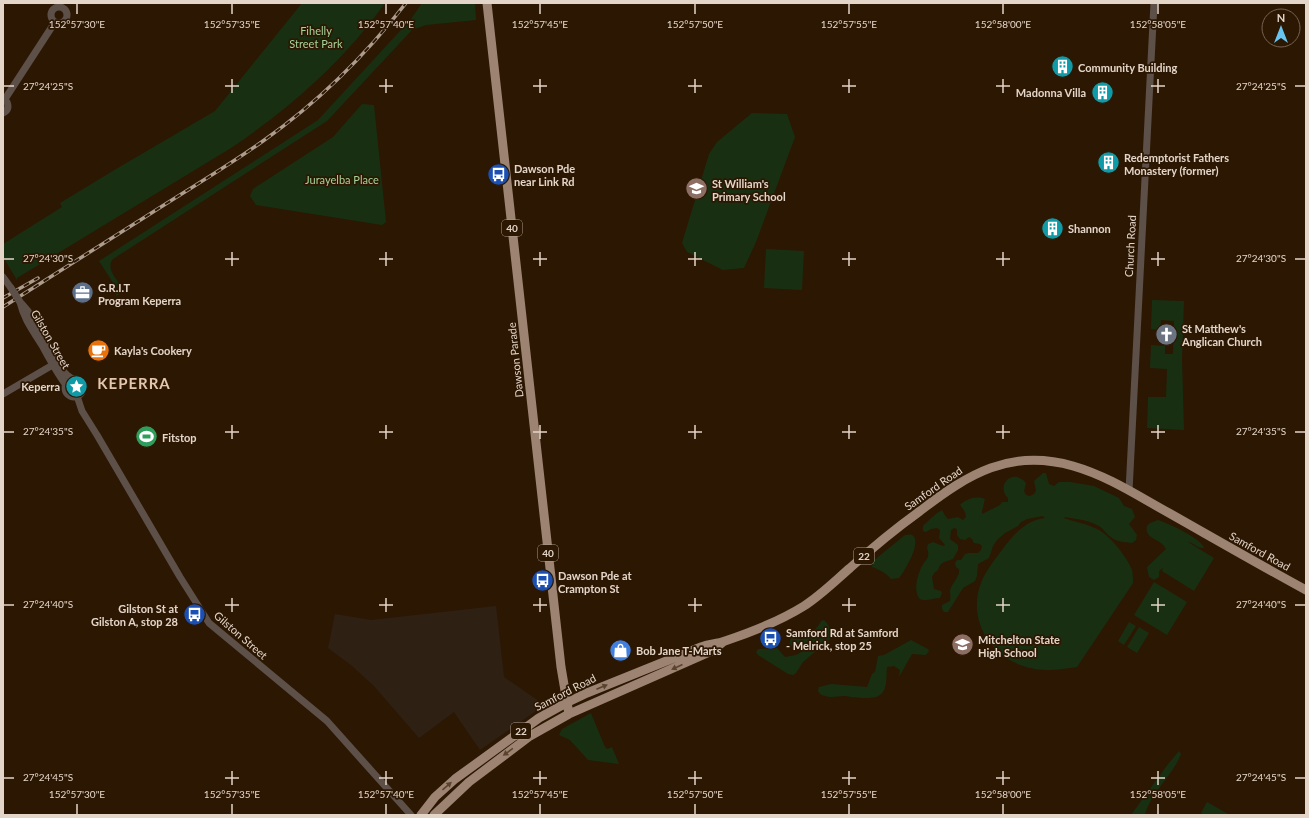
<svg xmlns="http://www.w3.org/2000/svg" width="1309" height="818" font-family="Lato,sans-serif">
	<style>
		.industrial { fill: #2e2114 }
		.green { fill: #183011 }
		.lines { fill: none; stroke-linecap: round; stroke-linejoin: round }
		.tertiary { stroke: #5d5048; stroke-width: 7 }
		.primary { stroke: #9d8472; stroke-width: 9 }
		.rail-casing { stroke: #ae9d8f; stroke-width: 3.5 }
		.rail { stroke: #2c1703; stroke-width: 2; stroke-dasharray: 6; stroke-linecap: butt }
		.tertiary-bridge { stroke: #5d5048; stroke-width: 7 }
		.oneway { fill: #59432f }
		.ticks { fill: none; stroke: #e4d5c9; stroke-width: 1.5 }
		.labels { text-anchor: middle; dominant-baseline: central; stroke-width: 3.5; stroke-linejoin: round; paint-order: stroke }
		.shield { fill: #2c1703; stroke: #ad9c8e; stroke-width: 1 }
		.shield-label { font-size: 10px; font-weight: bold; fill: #e4d5c9 }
		.park-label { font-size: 11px; fill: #a5d398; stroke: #2c1703 }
		.poi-label { font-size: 11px; font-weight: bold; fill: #e4d5c9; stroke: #2c1703; text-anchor: start }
		.street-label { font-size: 11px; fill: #e4d5c9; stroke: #2c1703 }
		.district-label { font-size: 15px; font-weight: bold; letter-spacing: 1px; fill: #e3c6ad; stroke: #2c1703 }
		.ticks-label { font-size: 10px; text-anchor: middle; fill: #e4d5c9; stroke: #2c1703; stroke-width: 3.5; stroke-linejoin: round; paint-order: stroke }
	</style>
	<rect width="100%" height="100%" fill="#2c1703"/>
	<!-- industrial -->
	<path class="industrial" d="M496 606 504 677 543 704 536 711 480 750 454 712 419 738 374 686 351 665 328 648 335 614 371 620Z"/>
	<!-- green -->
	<path class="green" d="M302 3H385C344 61 290 108 231 148L17 278V280L3 257V244L62 207 60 203 116 169 215 111Z
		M422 3H475L476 20 426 25 412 30 327 121 113 259C105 268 117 280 123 288L121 293 116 296 117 289 99 261 318 120 411 19Z
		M362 104 374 105 386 222 382 225 256 205 250 196 253 189 333 137Z
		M752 113 787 114 795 137 756 242 744 268 723 270 687 252 682 243 709 154 717 142Z
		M766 249 804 251 802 290 764 288Z
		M1152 300 1184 301 1182 359 1184 430 1147 428 1148 397H1166L1167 369 1150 368 1151 345 1165 346V354H1173L1174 321 1161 320 1160 330 1151 329Z
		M1043 473H1046L1049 484 1054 486 1059 482H1070L1094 486 1119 498 1124 506 1132 509 1135 517 1129 524 1137 535 1136 540 1132 543C1125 542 1116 542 1111 537 1106 534 1104 529 1099 526 1088 520 1077 519 1065 517L1064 518C1075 522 1088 524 1099 530 1111 537 1127 557 1132 570 1133 574 1133 579 1133 583L1077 667C1062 669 1046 672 1031 668 995 661 969 626 979 589 983 574 993 562 1002 550 1013 535 1026 520 1045 518L1043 516 1027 519 1021 522 1018 526 1005 533 997 540 993 546 989 558 978 564 977 576 975 581 963 588 948 612H944L942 609V605L950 601C951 597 950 594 950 591 951 583 960 578 959 569L956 567 955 563 957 560H961L965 554 969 553H978L981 550 982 546 980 544 974 543 972 539 969 537 965 540 960 539 957 535V529L954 528 951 530 950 539 958 545V550L953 559 944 562 940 565 938 570 934 573 932 577 934 589 941 591 942 593 940 598C932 598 927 602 920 599 913 592 917 577 921 568 925 559 931 559 927 548L928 544 933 542 943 546 945 545 939 538 940 530 937 528 931 529 926 532 923 531V526C929 520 935 514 942 510L946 517 948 519 958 517 963 520 966 517 965 512 960 505C965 499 978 495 985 499L982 511V514L1000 505 1002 502H1008V498C995 486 1013 467 1026 483L1024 491 1026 495 1030 496 1034 494 1036 491 1034 481Z
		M1158 520C1168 523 1202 539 1204 548 1198 549 1193 542 1188 542L1214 558 1194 591 1162 571 1163 568 1159 571V577L1154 580 1149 577 1147 567 1166 549C1161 538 1144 540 1147 526L1150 523Z
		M905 535C907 535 910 534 912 535 923 541 904 572 899 578L891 579C885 572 880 570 872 567L873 561Z
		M1154 582 1187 602 1167 635 1134 615Z
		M824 620C830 626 831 630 830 639L803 662 796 673 793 675 788 674 758 655 756 652 758 649 777 648 785 657 796 655 805 650V645L800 643 796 647 789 646 791 637 802 633 806 635C813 631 818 628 821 621Z
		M1129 622 1136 626 1124 645 1118 641Z
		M1139 627 1149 633 1137 653 1127 647Z
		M911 640 928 649 929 651 926 655 912 654 899 677 900 670 894 666 887 667C886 674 888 689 881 694 874 701 854 697 844 696 838 696 831 698 825 696 821 695 820 694 818 691L819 687 831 684 867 687 872 674 875 672 878 656 884 655Z
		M591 713 605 747 607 749 612 747 619 764 588 760 570 740 559 735 562 729Z
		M1179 751 1181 754C1173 775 1150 794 1145 815H1131L1168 764Z
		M1207 802 1230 815H1204L1201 813Z"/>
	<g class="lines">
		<!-- tertiary -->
		<path class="tertiary" d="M51 15a8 8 0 1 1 16 0a8 8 0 1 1-16 0Z
			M3 99 7 102C9 107 8 111 3 113
			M5 99 55 22
			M3 277 11 288
			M20 302C24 320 34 332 43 347 50 360 57 373 66 385
			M22 304 28 311 62 370 67 375 74 380
			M65 388a9 9 0 1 1 18 0a9 9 0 1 1-18 0Z
			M3 394 56 363
			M77 396 82 411 97 435 180 577 209 623 327 721 411 815
			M1129 491 1154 3"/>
		<!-- primary -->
		<path class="primary" d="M487 3 561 667 569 714
			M421 815 435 797 455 779 539 718 566 703 587 693 701 647C709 644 717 644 725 641 752 632 780 621 804 606 821 595 835 581 850 568 872 548 895 529 920 511 968 474 1010 448 1073 466 1108 476 1138 496 1169 513 1215 539 1260 565 1306 590
			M434 815 469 782 530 736 569 714 712 651 723 642"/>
		<defs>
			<path id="rail" d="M3 298 38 278
				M3 307C57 273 110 239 164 205 197 184 231 164 263 141 317 103 365 56 406 3"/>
		</defs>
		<!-- rail casing -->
		<use href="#rail" class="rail-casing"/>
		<!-- rail -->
		<use href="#rail" class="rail"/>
		<!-- tertiary-bridge -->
		<path class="tertiary-bridge" d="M11 288 20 302"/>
	</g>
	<!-- one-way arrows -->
	<defs><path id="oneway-solid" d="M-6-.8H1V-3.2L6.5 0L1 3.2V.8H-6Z"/></defs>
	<g class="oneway">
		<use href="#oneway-solid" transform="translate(677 667) rotate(156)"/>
		<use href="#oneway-solid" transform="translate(602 687) rotate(-23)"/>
		<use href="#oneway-solid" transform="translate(508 752) rotate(144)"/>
		<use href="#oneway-solid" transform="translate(447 786) rotate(-41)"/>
	</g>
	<!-- ticks -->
	<path class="ticks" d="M77 4V14M232 4V14M386 4V14M540 4V14M695 4V14M849 4V14M1003 4V14M1158 4V14M232 79V93M386 79V93M540 79V93M695 79V93M849 79V93M1003 79V93M1158 79V93M4 86H14M225 86H239M379 86H393M533 86H547M688 86H702M842 86H856M996 86H1010M1151 86H1165M1295 86H1305M232 252V266M386 252V266M540 252V266M695 252V266M849 252V266M1003 252V266M1158 252V266M4 259H14M225 259H239M379 259H393M533 259H547M688 259H702M842 259H856M996 259H1010M1151 259H1165M1295 259H1305M232 425V439M386 425V439M540 425V439M695 425V439M849 425V439M1003 425V439M1158 425V439M4 432H14M225 432H239M379 432H393M533 432H547M688 432H702M842 432H856M996 432H1010M1151 432H1165M1295 432H1305M232 598V612M386 598V612M540 598V612M695 598V612M849 598V612M1003 598V612M1158 598V612M4 605H14M225 605H239M379 605H393M533 605H547M688 605H702M842 605H856M996 605H1010M1151 605H1165M1295 605H1305M232 771V785M386 771V785M540 771V785M695 771V785M849 771V785M1003 771V785M1158 771V785M4 778H14M225 778H239M379 778H393M533 778H547M688 778H702M842 778H856M996 778H1010M1151 778H1165M1295 778H1305M77 804V814M232 804V814M386 804V814M540 804V814M695 804V814M849 804V814M1003 804V814M1158 804V814"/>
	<!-- icons -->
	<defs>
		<symbol id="building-disc" viewBox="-11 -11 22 22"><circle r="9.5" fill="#0f9aa8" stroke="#2c1703"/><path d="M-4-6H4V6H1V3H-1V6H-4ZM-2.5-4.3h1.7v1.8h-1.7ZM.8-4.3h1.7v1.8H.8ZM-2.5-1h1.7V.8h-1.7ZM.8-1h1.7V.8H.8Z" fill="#fff"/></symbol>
		<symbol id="bus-disc" viewBox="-11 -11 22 22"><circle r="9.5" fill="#1a4fb4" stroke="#2c1703"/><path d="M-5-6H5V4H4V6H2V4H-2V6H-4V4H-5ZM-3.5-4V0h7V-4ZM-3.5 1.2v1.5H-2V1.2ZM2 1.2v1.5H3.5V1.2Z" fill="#fff"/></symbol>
		<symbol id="school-disc" viewBox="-11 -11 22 22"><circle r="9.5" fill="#8d6e63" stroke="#2c1703"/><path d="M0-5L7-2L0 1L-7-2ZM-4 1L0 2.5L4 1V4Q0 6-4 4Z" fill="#fff"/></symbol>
		<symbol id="office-disc" viewBox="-11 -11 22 22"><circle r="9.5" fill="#5c6f8a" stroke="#2c1703"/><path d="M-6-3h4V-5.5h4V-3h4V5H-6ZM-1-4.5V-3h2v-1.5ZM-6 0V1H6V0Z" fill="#fff"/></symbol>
		<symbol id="church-disc" viewBox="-11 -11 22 22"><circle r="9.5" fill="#6b7280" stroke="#2c1703"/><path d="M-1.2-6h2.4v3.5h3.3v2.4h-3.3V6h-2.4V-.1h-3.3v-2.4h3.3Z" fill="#fff"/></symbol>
		<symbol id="cafe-disc" viewBox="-11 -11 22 22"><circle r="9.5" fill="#e8710a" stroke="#2c1703"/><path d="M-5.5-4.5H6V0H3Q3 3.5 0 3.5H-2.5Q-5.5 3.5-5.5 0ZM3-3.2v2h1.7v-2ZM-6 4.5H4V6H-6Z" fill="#fff"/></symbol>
		<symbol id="sight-disc" viewBox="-11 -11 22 22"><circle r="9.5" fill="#0f9aa8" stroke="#2c1703"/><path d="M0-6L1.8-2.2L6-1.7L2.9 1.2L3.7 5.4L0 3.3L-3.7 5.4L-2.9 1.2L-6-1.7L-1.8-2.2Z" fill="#fff"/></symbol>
		<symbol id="stadium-disc" viewBox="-11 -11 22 22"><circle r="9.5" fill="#2e9e5b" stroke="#2c1703"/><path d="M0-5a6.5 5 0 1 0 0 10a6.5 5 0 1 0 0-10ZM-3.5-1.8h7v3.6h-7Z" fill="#fff"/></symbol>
		<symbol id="shop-disc" viewBox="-11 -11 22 22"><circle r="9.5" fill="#3f7fe0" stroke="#2c1703"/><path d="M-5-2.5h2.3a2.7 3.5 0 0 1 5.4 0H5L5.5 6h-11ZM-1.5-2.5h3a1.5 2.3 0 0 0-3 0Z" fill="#fff"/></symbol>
	</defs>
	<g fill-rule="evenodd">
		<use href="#building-disc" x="1050" y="54" width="25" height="25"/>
		<use href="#building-disc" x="1090" y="80" width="25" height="25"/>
		<use href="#building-disc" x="1096" y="150" width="25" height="25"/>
		<use href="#bus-disc" x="486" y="162" width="25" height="25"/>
		<use href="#school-disc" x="684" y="176" width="25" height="25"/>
		<use href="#building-disc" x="1040" y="216" width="25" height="25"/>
		<use href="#office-disc" x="70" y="280" width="25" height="25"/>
		<use href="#church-disc" x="1154" y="322" width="25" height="25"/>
		<use href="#cafe-disc" x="86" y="338" width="25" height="25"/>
		<use href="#sight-disc" x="64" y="374" width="25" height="25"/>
		<use href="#stadium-disc" x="134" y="424" width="25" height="25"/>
		<use href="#bus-disc" x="530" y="568" width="25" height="25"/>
		<use href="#bus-disc" x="182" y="602" width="25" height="25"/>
		<use href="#bus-disc" x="758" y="626" width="25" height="25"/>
		<use href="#school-disc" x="950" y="632" width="25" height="25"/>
		<use href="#shop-disc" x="608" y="638" width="25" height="25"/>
	</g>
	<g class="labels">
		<!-- shield labels -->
		<g class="shield">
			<rect x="502" y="220" width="20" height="16" rx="3"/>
			<rect x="538" y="545" width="20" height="16" rx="3"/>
			<rect x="854" y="548" width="20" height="16" rx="3"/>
			<rect x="511" y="723" width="20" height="16" rx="3"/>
		</g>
		<g class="shield-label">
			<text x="512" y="228">40</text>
			<text x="548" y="553">40</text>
			<text x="864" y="556">22</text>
			<text x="521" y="731">22</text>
		</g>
		<!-- park labels -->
		<g class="park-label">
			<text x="316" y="30">Fihelly<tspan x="316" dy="13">Street Park</tspan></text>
			<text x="342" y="179">Jurayelba Place</text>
		</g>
		<!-- poi labels -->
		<g class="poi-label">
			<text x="1078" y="67">Community Building</text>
			<text x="1086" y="92" text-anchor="end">Madonna Villa</text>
			<text x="1124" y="157">Redemptorist Fathers<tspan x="1124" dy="13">Monastery (former)</tspan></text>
			<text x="514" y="168">Dawson Pde<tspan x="514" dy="13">near Link Rd</tspan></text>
			<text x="712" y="183">St William's<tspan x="712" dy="13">Primary School</tspan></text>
			<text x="1068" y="228">Shannon</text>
			<text x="98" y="287">G.R.I.T<tspan x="98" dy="13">Program Keperra</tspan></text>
			<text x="1182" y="328">St Matthew's<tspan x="1182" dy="13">Anglican Church</tspan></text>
			<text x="114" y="350">Kayla's Cookery</text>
			<text x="60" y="386" text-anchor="end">Keperra</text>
			<text x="162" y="437">Fitstop</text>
			<text x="558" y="575">Dawson Pde at<tspan x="558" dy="13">Crampton St</tspan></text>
			<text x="178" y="608" text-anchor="end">Gilston St at<tspan x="178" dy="13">Gilston A, stop 28</tspan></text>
			<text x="786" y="632">Samford Rd at Samford<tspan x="786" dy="13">- Melrick, stop 25</tspan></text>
			<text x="978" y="639">Mitchelton State<tspan x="978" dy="13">High School</tspan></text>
			<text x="636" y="650">Bob Jane T-Marts</text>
		</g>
		<!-- street labels -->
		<g class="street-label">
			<text transform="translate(1130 246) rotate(-87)">Church Road</text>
			<text transform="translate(51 339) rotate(60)">Gilston Street</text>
			<text transform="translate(515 360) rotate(-96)">Dawson Parade</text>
			<text transform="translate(933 488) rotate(-35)">Samford Road</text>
			<text transform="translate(1260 551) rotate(29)">Samford Road</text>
			<text transform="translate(241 635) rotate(41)">Gilston Street</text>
			<text transform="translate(565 692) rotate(-27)">Samford Road</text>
		</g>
		<!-- district labels -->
		<g class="district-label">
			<text x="134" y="383">KEPERRA</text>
		</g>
	</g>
	<g class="ticks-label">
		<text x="77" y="28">152°57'30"E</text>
		<text x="232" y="28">152°57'35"E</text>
		<text x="386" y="28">152°57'40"E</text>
		<text x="540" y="28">152°57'45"E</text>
		<text x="695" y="28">152°57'50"E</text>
		<text x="849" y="28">152°57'55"E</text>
		<text x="1003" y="28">152°58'00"E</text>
		<text x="1158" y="28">152°58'05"E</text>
		<text x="48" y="90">27°24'25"S</text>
		<text x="1261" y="90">27°24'25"S</text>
		<text x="48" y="262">27°24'30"S</text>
		<text x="1261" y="262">27°24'30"S</text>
		<text x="48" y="435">27°24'35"S</text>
		<text x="1261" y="435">27°24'35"S</text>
		<text x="48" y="608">27°24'40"S</text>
		<text x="1261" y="608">27°24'40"S</text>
		<text x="48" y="781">27°24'45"S</text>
		<text x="1261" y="781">27°24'45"S</text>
		<text x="77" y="798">152°57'30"E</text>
		<text x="232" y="798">152°57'35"E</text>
		<text x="386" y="798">152°57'40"E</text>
		<text x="540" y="798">152°57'45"E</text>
		<text x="695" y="798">152°57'50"E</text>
		<text x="849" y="798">152°57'55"E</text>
		<text x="1003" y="798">152°58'00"E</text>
		<text x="1158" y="798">152°58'05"E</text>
	</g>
	<!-- border -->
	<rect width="1309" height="818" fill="none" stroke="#e4d5c9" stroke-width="8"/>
	<!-- north arrow -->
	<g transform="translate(1281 28)"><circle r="19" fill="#2c1703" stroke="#766352"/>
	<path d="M0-3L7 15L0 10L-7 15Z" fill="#68c4f0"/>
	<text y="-6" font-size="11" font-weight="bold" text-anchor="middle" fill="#e4d5c9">N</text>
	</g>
</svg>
